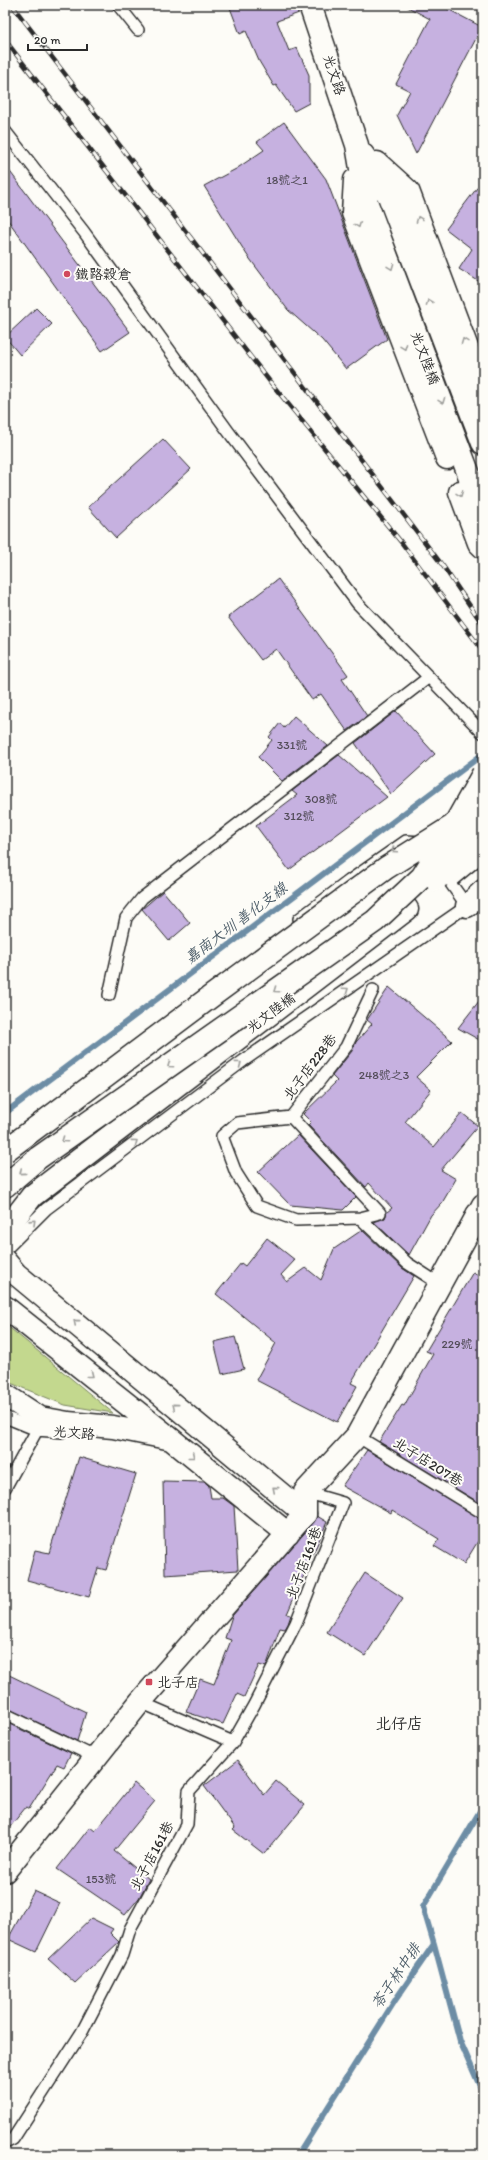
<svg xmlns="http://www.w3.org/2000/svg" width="488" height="2160" font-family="Itim,'LXGW WenKai TC',sans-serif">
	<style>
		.green { fill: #c3d88e; stroke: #77825c }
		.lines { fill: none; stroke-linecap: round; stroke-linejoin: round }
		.stream { stroke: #6d8da5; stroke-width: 6 }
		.building { fill: #c6b1e0; stroke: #2b2b2b }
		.lane-casing { stroke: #2b2b2b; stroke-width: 14 }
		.street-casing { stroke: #2b2b2b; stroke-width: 25 }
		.secondary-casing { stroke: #2b2b2b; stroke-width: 25 }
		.lane { stroke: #fdfcf7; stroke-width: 11 }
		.street { stroke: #fdfcf7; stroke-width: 22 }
		.secondary { stroke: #fdfcf7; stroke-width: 22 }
		.rail-casing { stroke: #2b2b2b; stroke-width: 4.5 }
		.rail { stroke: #fdfcf7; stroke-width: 3; stroke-dasharray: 9; stroke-linecap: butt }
		.secondary-bridge-casing { stroke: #2b2b2b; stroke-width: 25; stroke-linecap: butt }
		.secondary-bridge { stroke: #fdfcf7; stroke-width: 22 }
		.oneway { stroke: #9e9e9b }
		.poi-dot { fill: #d1495b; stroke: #fdfcf7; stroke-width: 1.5 }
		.labels { text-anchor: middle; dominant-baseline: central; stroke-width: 4; stroke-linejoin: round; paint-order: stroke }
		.number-label { font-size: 12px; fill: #524c58 }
		.street-label { font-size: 14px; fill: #2b2b2b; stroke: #fdfcf7 }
		.poi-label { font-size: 14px; fill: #2b2b2b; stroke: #fdfcf7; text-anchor: start }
		.water-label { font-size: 15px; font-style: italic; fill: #4c5c68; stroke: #fdfcf7 }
		.quarter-label { font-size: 16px; fill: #2b2b2b; stroke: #fdfcf7 }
	</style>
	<rect width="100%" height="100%" fill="#fdfcf7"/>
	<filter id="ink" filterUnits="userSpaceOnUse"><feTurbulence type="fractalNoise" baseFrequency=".025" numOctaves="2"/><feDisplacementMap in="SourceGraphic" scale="8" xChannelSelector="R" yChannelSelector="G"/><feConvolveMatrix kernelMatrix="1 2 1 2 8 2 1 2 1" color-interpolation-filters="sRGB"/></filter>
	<g filter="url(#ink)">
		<!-- green -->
		<path class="green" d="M5 1324 113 1413 65 1405 8 1382 5 1379Z"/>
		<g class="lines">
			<!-- stream -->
			<path class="stream" d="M5 1113 483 754
				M434 1944 460 2041 483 2093
				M298 2155 396 1999 434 1944 423 1907 483 1806"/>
		</g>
		<!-- building -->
		<path class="building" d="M229 5H298L299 13 277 21 289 51 297 48 309 75V103L294 111 276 85 274 86 259 61 246 31 240 34Z
			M404 5H440L482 27 416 154 397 115 410 91 396 84 430 19Z
			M284 122 326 179 387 339 346 369 322 340 288 310 247 255 204 186 236 169 264 150 257 142Z
			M5 165 130 332 102 351 5 216Z
			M483 180V284L459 269 472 249 446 229Z
			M36 308 52 324 20 355 5 337Z
			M163 439 191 469 116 538 88 507Z
			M278 579 348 675 342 679 367 716 347 731 321 694 312 700 276 649 261 660 228 617Z
			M396 711 435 754 391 794 355 743Z
			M294 716 328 746 282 781 258 757 272 740 269 737 280 723 284 728Z
			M339 755 387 797 289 870 256 826 297 795 292 791Z
			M163 891 190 923 169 941 142 909Z
			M389 987 452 1041 416 1077 431 1090 405 1122 434 1147 462 1113 478 1126 441 1170 456 1179 442 1203 431 1215 409 1255 374 1222 385 1218 387 1212 392 1208 369 1183 366 1187 308 1125 311 1122 303 1114 337 1081 332 1076 352 1051 356 1042 372 1024 367 1020Z
			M483 996V1042L458 1028Z
			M298 1135 356 1197 343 1210 290 1205 258 1172Z
			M362 1230 402 1268 414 1276 351 1383 357 1386 337 1422 256 1380 276 1343 216 1294 241 1263 245 1266 267 1238 295 1260 281 1275 287 1282 306 1268 321 1280 334 1249Z
			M473 1272 483 1278V1505L379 1442 402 1405 404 1406 433 1354 426 1351Z
			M235 1337 244 1369 222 1374 214 1342Z
			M367 1450 483 1520V1533L464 1564 434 1546 439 1539 392 1510 391 1513 342 1486Z
			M79 1457 136 1474 106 1570 98 1568 89 1597 27 1580 35 1550 49 1553Z
			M163 1481 205 1482 209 1486 211 1498H223L234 1506 238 1570 165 1575Z
			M317 1516 327 1522 287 1614 291 1615 288 1624 285 1629 280 1628 266 1667 259 1665 244 1697 237 1694 223 1724 186 1712 200 1679 214 1684 231 1640 225 1638 232 1616 314 1522Z
			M365 1573 403 1598 365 1656 327 1632Z
			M5 1673 86 1712 77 1741 5 1707Z
			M5 1722 71 1753 64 1767 57 1764 29 1809 26 1807 5 1833Z
			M238 1760 264 1795 276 1781 305 1805 264 1854 233 1830 235 1828 204 1786Z
			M134 1783 155 1801 114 1851 149 1879 139 1898 125 1915 57 1869 90 1827 95 1831Z
			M34 1891 60 1903 36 1952 8 1939Z
			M91 1918 113 1929 110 1933 119 1942 75 1983 48 1959Z"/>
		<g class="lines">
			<defs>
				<path id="lane" d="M118 5 138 30
					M5 131 84 232 228 431 358 604 483 733
					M299 919 349 881 406 841 422 842
					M373 990 346 1047 291 1117 237 1123 222 1136 236 1173 257 1206 296 1220 360 1218 407 1263 438 1283
					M109 995 126 918 142 898 429 677
					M291 1117 380 1213 360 1218
					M5 1250 46 1209 243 1061 467 906 444 874
					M5 1417 37 1430 62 1432
					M357 1436 483 1513
					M5 1488 37 1430
					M140 1702 233 1742
					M5 1714 95 1757
					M5 2143 13 2139 82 2032 122 1955 130 1929 187 1824 189 1791 233 1742 254 1705 296 1623 343 1503 305 1492"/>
				<path id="street" d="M467 906 483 891
					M305 1514V1492L357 1436 483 1205"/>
				<path id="secondary" d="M310 5 357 145 367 204 483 512
					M363 155 389 196 483 443
					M377 163 408 191 483 390
					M355 180 353 213 447 458
					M460 492 479 543 483 547
					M5 1186 38 1158
					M477 1215 483 1226
					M5 1234 7 1228 32 1196 407 909
					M5 1261 16 1274 305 1514 140 1702 5 1871
					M5 1307 171 1439 288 1534
					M5 1395 40 1418 68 1423 113 1427 167 1438"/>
			</defs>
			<!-- lane casing -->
			<use href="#lane" class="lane-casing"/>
			<!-- street casing -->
			<use href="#street" class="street-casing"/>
			<!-- secondary casing -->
			<use href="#secondary" class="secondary-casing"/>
			<!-- lane -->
			<use href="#lane" class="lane"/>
			<!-- street -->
			<use href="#street" class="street"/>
			<!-- secondary -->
			<use href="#secondary" class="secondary"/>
			<defs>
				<path id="rail" d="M12 5 443 566 483 625
					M5 40 271 383 401 542 483 651"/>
			</defs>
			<!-- rail casing -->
			<use href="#rail" class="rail-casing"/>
			<!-- rail -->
			<use href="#rail" class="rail"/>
			<defs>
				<path id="secondary-bridge" d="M450 875 483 848
					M436 880 462 844 480 810
					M5 1151 213 995 386 868 483 807
					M38 1158 375 921 422 877 455 824 483 774"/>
			</defs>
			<!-- secondary-bridge casing -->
			<use href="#secondary-bridge" class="secondary-bridge-casing"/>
			<!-- secondary-bridge -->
			<use href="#secondary-bridge" class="secondary-bridge"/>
		</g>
		<!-- one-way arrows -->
		<defs><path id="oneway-chevron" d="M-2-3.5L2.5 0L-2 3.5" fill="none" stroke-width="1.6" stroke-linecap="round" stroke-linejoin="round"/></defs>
		<g class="oneway">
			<use href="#oneway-chevron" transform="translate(419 219) rotate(-111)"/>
			<use href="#oneway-chevron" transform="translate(358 225) rotate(69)"/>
			<use href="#oneway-chevron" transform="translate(391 267) rotate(69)"/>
			<use href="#oneway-chevron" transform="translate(429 302) rotate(-111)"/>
			<use href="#oneway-chevron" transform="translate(464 341) rotate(-111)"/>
			<use href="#oneway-chevron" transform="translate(404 347) rotate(69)"/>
			<use href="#oneway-chevron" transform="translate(442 401) rotate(69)"/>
			<use href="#oneway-chevron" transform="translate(460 494) rotate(69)"/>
			<use href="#oneway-chevron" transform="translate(394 850) rotate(146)"/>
			<use href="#oneway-chevron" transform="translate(276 990) rotate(145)"/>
			<use href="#oneway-chevron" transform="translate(346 990) rotate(-35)"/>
			<use href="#oneway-chevron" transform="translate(239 1064) rotate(-37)"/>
			<use href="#oneway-chevron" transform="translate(170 1065) rotate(145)"/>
			<use href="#oneway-chevron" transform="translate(64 1140) rotate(145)"/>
			<use href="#oneway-chevron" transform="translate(135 1142) rotate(-37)"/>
			<use href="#oneway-chevron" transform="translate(22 1172) rotate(140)"/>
			<use href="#oneway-chevron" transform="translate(33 1222) rotate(-44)"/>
			<use href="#oneway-chevron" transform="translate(76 1322) rotate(-140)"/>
			<use href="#oneway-chevron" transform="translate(91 1375) rotate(38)"/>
			<use href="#oneway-chevron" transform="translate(175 1406) rotate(-140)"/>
			<use href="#oneway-chevron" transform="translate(192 1456) rotate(39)"/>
			<use href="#oneway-chevron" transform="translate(275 1489) rotate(-140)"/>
		</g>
	</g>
	<!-- markers -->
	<g class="poi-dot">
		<circle cx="67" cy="274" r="4"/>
		<rect x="145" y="1678" width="8" height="8" rx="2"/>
	</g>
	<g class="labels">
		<!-- number labels -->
		<g class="number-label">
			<text x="287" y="180">18號之1</text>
			<text x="292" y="745">331號</text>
			<text x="321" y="799">308號</text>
			<text x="299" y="816">312號</text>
			<text x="384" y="1075">248號之3</text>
			<text x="457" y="1344">229號</text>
			<text x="101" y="1879">153號</text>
		</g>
		<!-- street labels -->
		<g class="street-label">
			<text transform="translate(334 75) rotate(71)">光文路</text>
			<text transform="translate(425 358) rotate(69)">光文陸橋</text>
			<text transform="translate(271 1013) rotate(-37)">光文陸橋</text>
			<text transform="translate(310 1067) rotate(-53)">北子店228巷</text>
			<text transform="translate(74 1433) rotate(5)">光文路</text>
			<text transform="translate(428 1462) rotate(32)">北子店207巷</text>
			<text transform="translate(304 1563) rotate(-69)">北子店161巷</text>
			<text transform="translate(152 1856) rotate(-62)">北子店161巷</text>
		</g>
		<!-- poi labels -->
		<g class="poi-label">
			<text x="75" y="274">鐵路穀倉</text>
			<text x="157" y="1682">北子店</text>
		</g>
		<!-- water labels -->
		<g class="water-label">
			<text transform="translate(236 923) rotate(-37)">嘉南大圳 善化支線</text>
			<text transform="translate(396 1976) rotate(-56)">苓子林中排</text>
		</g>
		<!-- quarter labels -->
		<g class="quarter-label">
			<text x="399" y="1723">北仔店</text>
		</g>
	</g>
	<!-- margin -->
	<rect width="488" height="2160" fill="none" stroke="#fdfcf7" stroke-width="20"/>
	<rect x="10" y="10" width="468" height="2140" fill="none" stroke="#2b2b2b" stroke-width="1.5" filter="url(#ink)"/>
	<!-- scale -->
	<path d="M28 44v6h59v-6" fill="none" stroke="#2b2b2b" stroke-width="2"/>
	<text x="34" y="44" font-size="12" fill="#2b2b2b" stroke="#fdfcf7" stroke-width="3" paint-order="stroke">20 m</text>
</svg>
